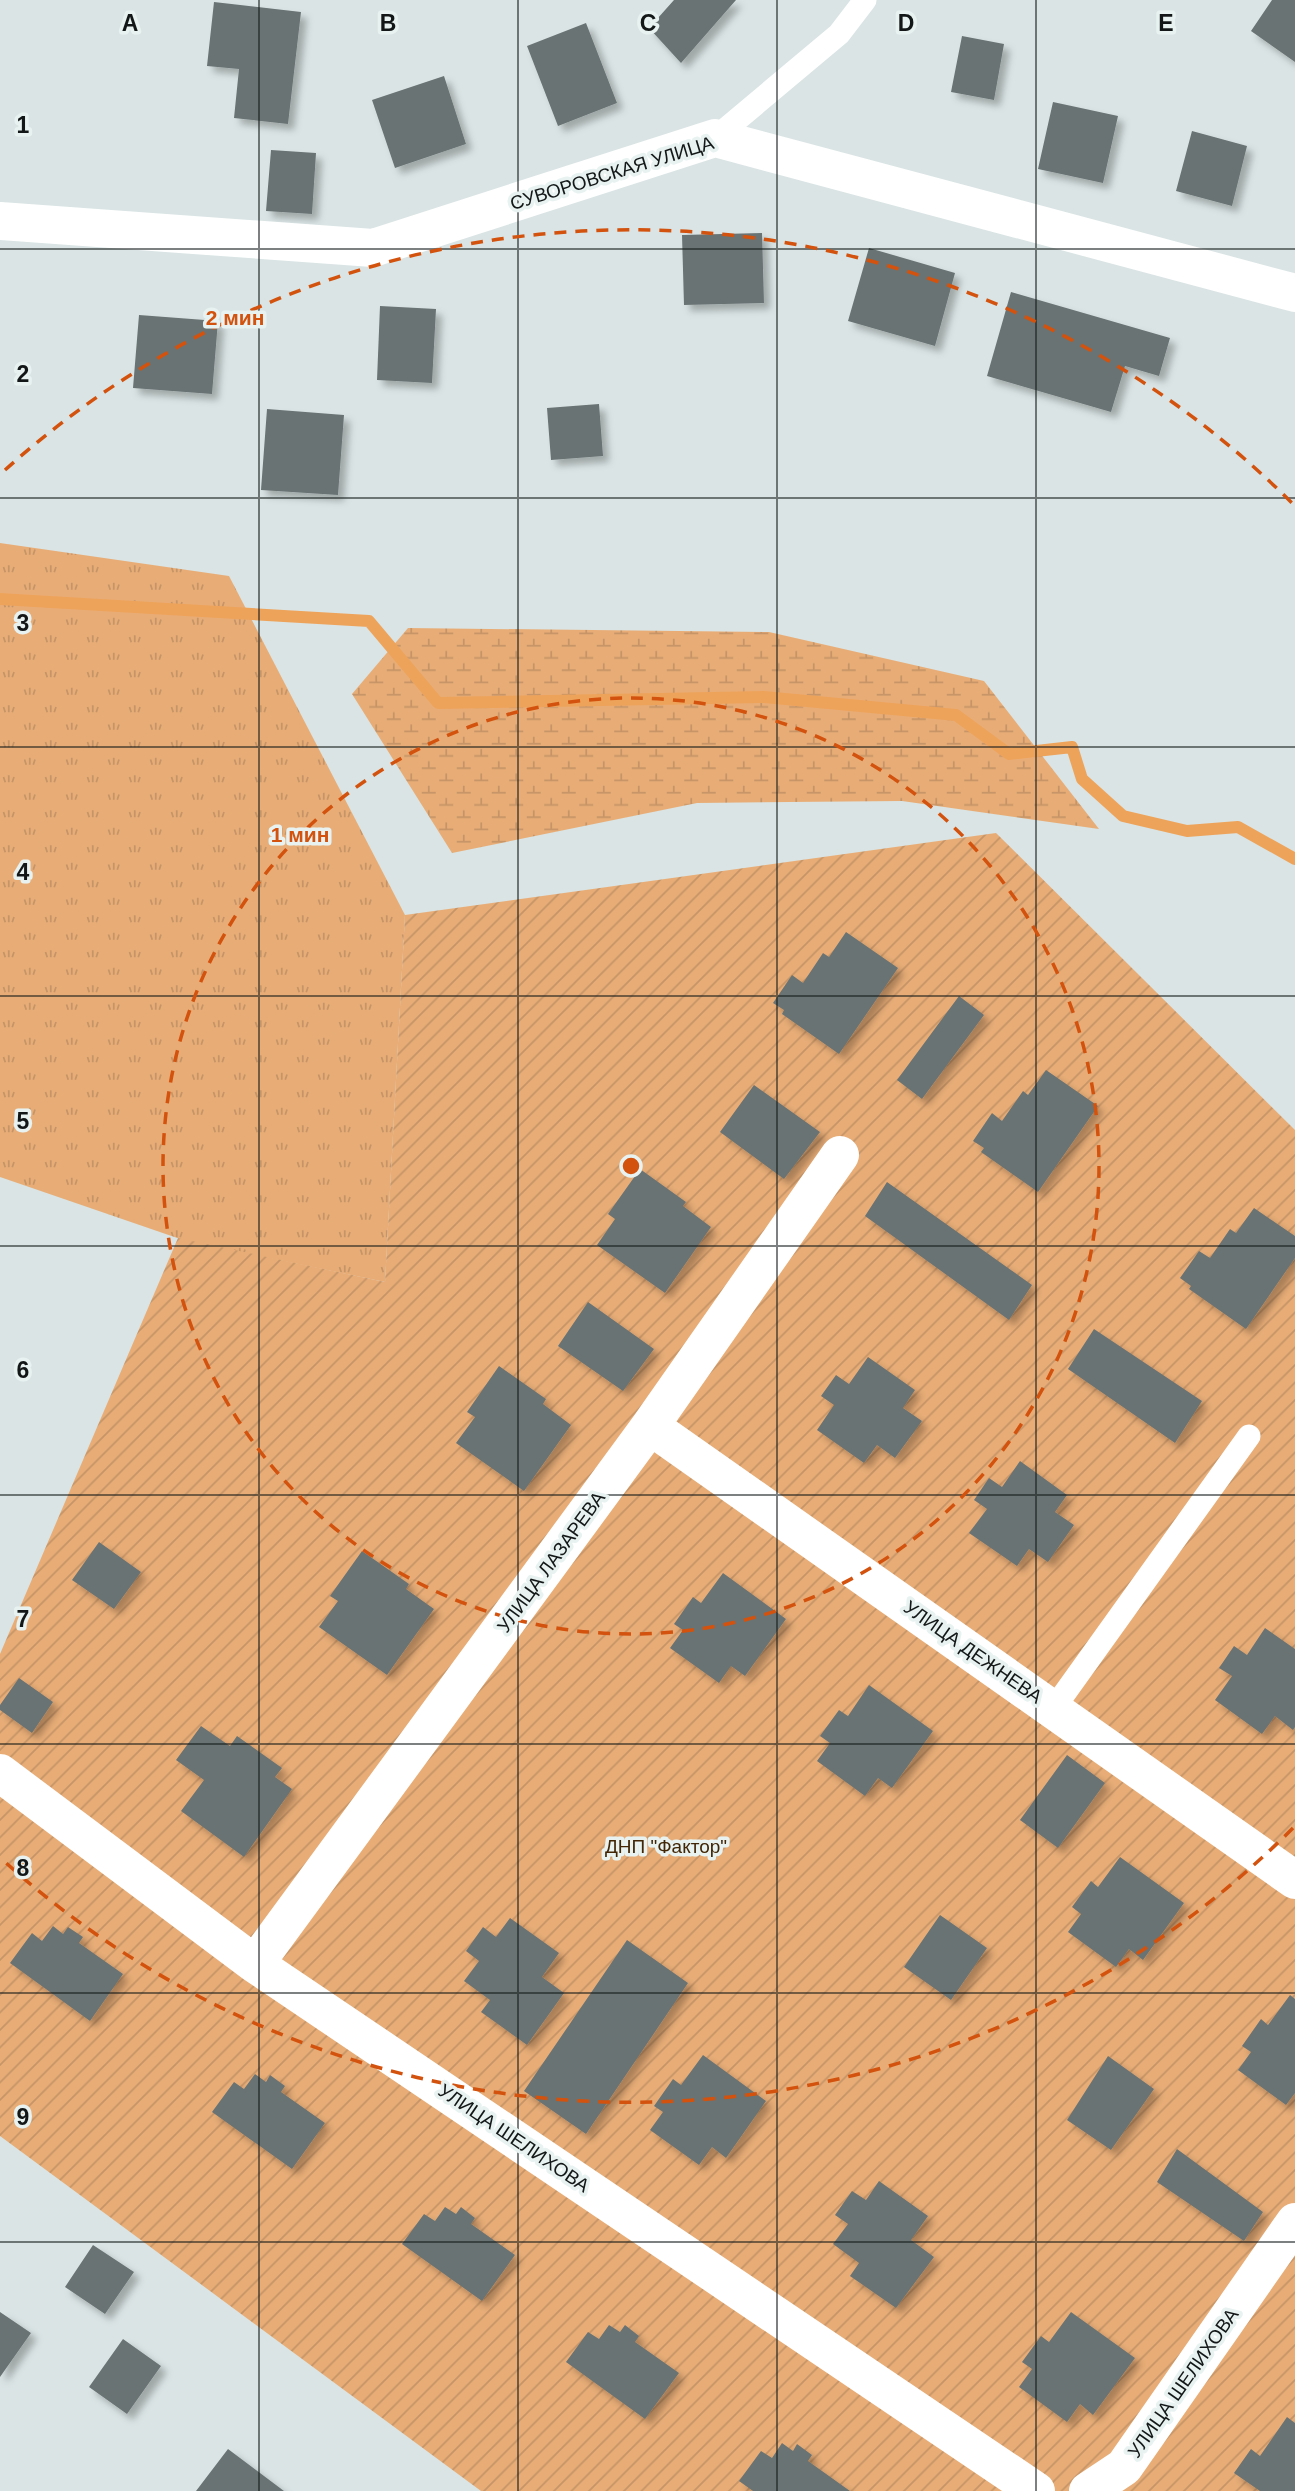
<svg xmlns="http://www.w3.org/2000/svg" width="1295" height="2491" font-family="Helvetica,sans-serif">
	<style>
		.grass { fill: url(#grass-tufts) }
		.wetland { fill: url(#wetland-marsh) }
		.garden { fill: url(#garden-furrows) }
		.lines { fill: none; stroke-linecap: round; stroke-linejoin: round }
		.stream { stroke: #eea35b; stroke-width: 12 }
		.building { fill: #6a7373; filter: url(#shadow) }
		.service { stroke: #fff; stroke-width: 23 }
		.minor { stroke: #fff; stroke-width: 38 }
		.grid { fill: none; stroke: #131717; stroke-width: 2; stroke-opacity: 0.55 }
		.ring { fill: none; stroke: #d3520d; stroke-width: 3.5; stroke-dasharray: 12 9 }
		.labels { text-anchor: middle; dominant-baseline: central; stroke-width: 7; stroke-linejoin: round; paint-order: stroke }
		.street-label { font-size: 19px; fill: #131717; stroke: #e7f2f1 }
		.park-label { font-size: 19px; fill: #422505; stroke: #e7f2f1 }
		.grid-label { font-size: 23px; text-anchor: middle; font-weight: bold; fill: #131717; stroke: #e7f2f1; stroke-width: 7; stroke-linejoin: round; paint-order: stroke }
		.centre { fill: #d3520d; stroke: #e7f2f1; stroke-width: 3.5 }
		.ring-label { font-size: 21px; text-anchor: middle; font-weight: bold; fill: #d3520d; stroke: #e7f2f1; stroke-width: 7; stroke-linejoin: round; paint-order: stroke }
	</style>
	<defs>
		<pattern id="grass-tufts" width="24" height="20" patternUnits="userSpaceOnUse" patternTransform="scale(1.75)"><rect width="24" height="20" fill="#e8ad77"/><path d="M3 7l-1-3M5 7V3M7 7l1-3M15 17l-1-3M17 17v-4M19 17l1-3" fill="none" stroke="#c69466"/></pattern>
		<pattern id="wetland-marsh" width="20" height="14" patternUnits="userSpaceOnUse" patternTransform="scale(1.75)"><rect width="20" height="14" fill="#e8ad77"/><path d="M1 5h8M5 5V1M11 12h8M15 12V8" fill="none" stroke="#c69466"/></pattern>
		<pattern id="garden-furrows" width="10" height="10" patternUnits="userSpaceOnUse" patternTransform="scale(1.75)"><rect width="10" height="10" fill="#e8ad77"/><path d="M-1 1l2-2M0 10L10 0M9 11l2-2" fill="none" stroke="#c69466"/></pattern>
		<filter id="shadow"><feDropShadow dx="6" dy="6" stdDeviation="3.5" flood-color="#0004"/></filter>
	</defs>
	<rect width="100%" height="100%" fill="#dae4e4"/>
	<!-- grass -->
	<path class="grass" d="M0 543 229 576 405 915 385 1282 186 1241 0 1177Z"/>
	<!-- wetland -->
	<path class="wetland" d="M408 628 769 632 984 681 1099 829 902 801 697 803 452 853 352 694Z"/>
	<!-- garden -->
	<path class="garden" d="M996 833 1295 1130V2491H481L0 2136V1654L178 1238 385 1282 405 915Z"/>
	<g class="lines">
		<!-- stream -->
		<path class="stream" d="M0 599 369 621 438 703 764 697 956 715 1009 754 1072 747 1082 779 1123 816 1187 831 1238 827 1295 859"/>
	</g>
	<!-- building -->
	<path class="building" d="M674 0H736L681 63 649 28Z
		M1272 0H1295V62L1251 31Z
		M214 2 301 12 288 124 234 118 239 69 207 66Z
		M586 23 617 103 558 126 527 46Z
		M962 36 1004 44 994 100 951 92Z
		M444 76 466 144 395 168 372 100Z
		M1053 102 1118 116 1103 183 1038 169Z
		M1192 131 1247 146 1232 206 1176 191Z
		M271 150 316 153 312 214 266 211Z
		M762 233 764 303 684 305 682 235Z
		M869 248 955 273 935 346 848 321Z
		M1011 292 1170 338 1159 376 1125 366 1111 412 987 376Z
		M380 306 436 309 432 383 377 380Z
		M139 315 218 321 212 394 133 388Z
		M599 404 603 456 551 460 547 408Z
		M267 409 344 415 338 495 261 490Z
		M846 932 898 968 839 1054 782 1014 784 1010 773 1003 792 975 803 983 823 953 829 957Z
		M959 996 984 1015 922 1099 897 1080Z
		M1046 1070 1098 1106 1038 1192 981 1152 984 1148 973 1141 992 1113 1002 1121 1023 1091 1028 1095Z
		M754 1085 820 1132 784 1179 720 1132Z
		M640 1169 686 1202 683 1206 711 1227 665 1293 597 1245 615 1219 608 1214Z
		M887 1182 1032 1285 1009 1320 865 1216Z
		M1254 1208 1295 1236V1258L1246 1329 1189 1289 1191 1286 1180 1278 1199 1251 1210 1258 1230 1229 1236 1233Z
		M588 1302 654 1349 623 1391 558 1346Z
		M1094 1329 1202 1401 1175 1443 1068 1369Z
		M868 1357 915 1390 903 1408 922 1421 895 1458 877 1445 864 1463 817 1430 834 1405 821 1396 836 1375 849 1384Z
		M499 1366 546 1399 543 1404 571 1425 524 1491 456 1443 475 1417 467 1412Z
		M1020 1461 1067 1495 1055 1512 1074 1525 1048 1562 1029 1549 1017 1566 969 1533 987 1509 974 1500 989 1478 1002 1487Z
		M99 1542 141 1572 114 1609 72 1580Z
		M362 1551 409 1584 406 1589 434 1609 387 1675 319 1627 338 1601 330 1596Z
		M723 1573 786 1619 745 1676 731 1666 719 1683 670 1648 683 1630 674 1624 693 1597 701 1603Z
		M1265 1628 1295 1649V1727L1293 1730 1275 1716 1262 1734 1215 1700 1232 1676 1219 1668 1234 1646 1247 1655Z
		M19 1678 53 1702 32 1733 0 1710V1705Z
		M869 1685 933 1731 892 1788 878 1778 865 1796 817 1761 830 1743 820 1736 839 1710 848 1716Z
		M201 1726 230 1746 237 1736 282 1768 275 1777 292 1789 244 1857 181 1811 204 1780 176 1760Z
		M1067 1755 1105 1783 1058 1848 1020 1820Z
		M1120 1857 1184 1903 1143 1960 1129 1949 1116 1967 1068 1932 1081 1914 1072 1907 1091 1881 1098 1887Z
		M940 1915 987 1948 951 2000 904 1967Z
		M510 1918 559 1953 542 1977 564 1993 527 2045 481 2012 490 2000 464 1981 479 1961 466 1951 483 1927 496 1937Z
		M53 1926 63 1934 68 1927 83 1937 79 1943 123 1974 90 2021 10 1963 32 1933 42 1941Z
		M627 1940 688 1983 586 2134 524 2091Z
		M1290 1995 1295 1999V2093L1286 2105 1238 2070 1251 2052 1242 2046 1261 2019 1268 2025Z
		M703 2055 766 2101 726 2158 712 2147 699 2165 650 2130 663 2112 654 2106 673 2079 681 2085Z
		M1108 2056 1154 2089 1111 2150 1067 2120Z
		M255 2074 266 2082 270 2075 285 2086 281 2092 325 2123 292 2169 212 2112 234 2082 244 2089Z
		M1177 2149 1263 2212 1244 2241 1157 2182Z
		M879 2181 928 2216 911 2240 934 2257 896 2308 850 2276 859 2263 833 2244 848 2224 835 2215 852 2191 866 2200Z
		M445 2207 456 2214 461 2207 475 2218 471 2224 515 2255 482 2301 402 2244 424 2214 435 2221Z
		M93 2245 134 2272 105 2314 65 2287Z
		M0 2312 31 2333 0 2377Z
		M1071 2312 1135 2358 1093 2415 1080 2404 1067 2422 1019 2387 1032 2369 1022 2362 1041 2336 1049 2342Z
		M609 2325 620 2332 625 2325 639 2336 635 2342 679 2373 645 2419 566 2362 588 2332 599 2339Z
		M123 2339 161 2366 127 2414 89 2387Z
		M1287 2417 1295 2423V2491H1260L1234 2473 1251 2449 1260 2456Z
		M782 2443 793 2451 797 2444 812 2455 808 2461 850 2491H753L739 2481 761 2451 772 2458Z
		M228 2449 284 2491H196Z"/>
	<g class="lines">
		<!-- service -->
		<path class="service" d="M715 138 839 34 865 0
			M1054 1708 1249 1436"/>
		<!-- minor -->
		<path class="minor" d="M0 221 373 248 715 138 1295 293
			M650 1426 1295 1880
			M0 1773 255 1964 1036 2491
			M255 1964 650 1426 840 1155
			M1088 2491 1124 2467 1295 2222"/>
	</g>
	<!-- grid -->
	<path class="grid" d="M259 0V2491M518 0V2491M777 0V2491M1036 0V2491M0 249H1295M0 498H1295M0 747H1295M0 996H1295M0 1246H1295M0 1495H1295M0 1744H1295M0 1993H1295M0 2242H1295"/>
	<!-- distance rings -->
	<g class="ring">
		<circle cx="631" cy="1166" r="468"/>
		<path d="M1293 1828A936 936 0 0 1 5 1862M5 470A936 936 0 0 1 1293 504"/>
	</g>
	<g class="labels">
		<!-- street labels -->
		<g class="street-label">
			<text transform="translate(612 173) rotate(-17)">СУВОРОВСКАЯ УЛИЦА</text>
			<text transform="translate(551 1562) rotate(-54)">УЛИЦА ЛАЗАРЕВА</text>
			<text transform="translate(973 1652) rotate(35)">УЛИЦА ДЕЖНЕВА</text>
			<text transform="translate(514 2138) rotate(34)">УЛИЦА ШЕЛИХОВА</text>
			<text transform="translate(1183 2383) rotate(-55)">УЛИЦА ШЕЛИХОВА</text>
		</g>
		<!-- park labels -->
		<g class="park-label">
			<text x="666" y="1846">ДНП "Фактор"</text>
		</g>
	</g>
	<g class="grid-label">
		<text x="130" y="31">A</text>
		<text x="388" y="31">B</text>
		<text x="648" y="31">C</text>
		<text x="906" y="31">D</text>
		<text x="1166" y="31">E</text>
		<text x="23" y="133">1</text>
		<text x="23" y="382">2</text>
		<text x="23" y="631">3</text>
		<text x="23" y="880">4</text>
		<text x="23" y="1129">5</text>
		<text x="23" y="1378">6</text>
		<text x="23" y="1627">7</text>
		<text x="23" y="1876">8</text>
		<text x="23" y="2125">9</text>
	</g>
	<circle cx="631" cy="1166" r="10" class="centre"/>
	<g class="ring-label">
		<text x="235" y="325">2 мин</text>
		<text x="300" y="842">1 мин</text>
	</g>
</svg>
